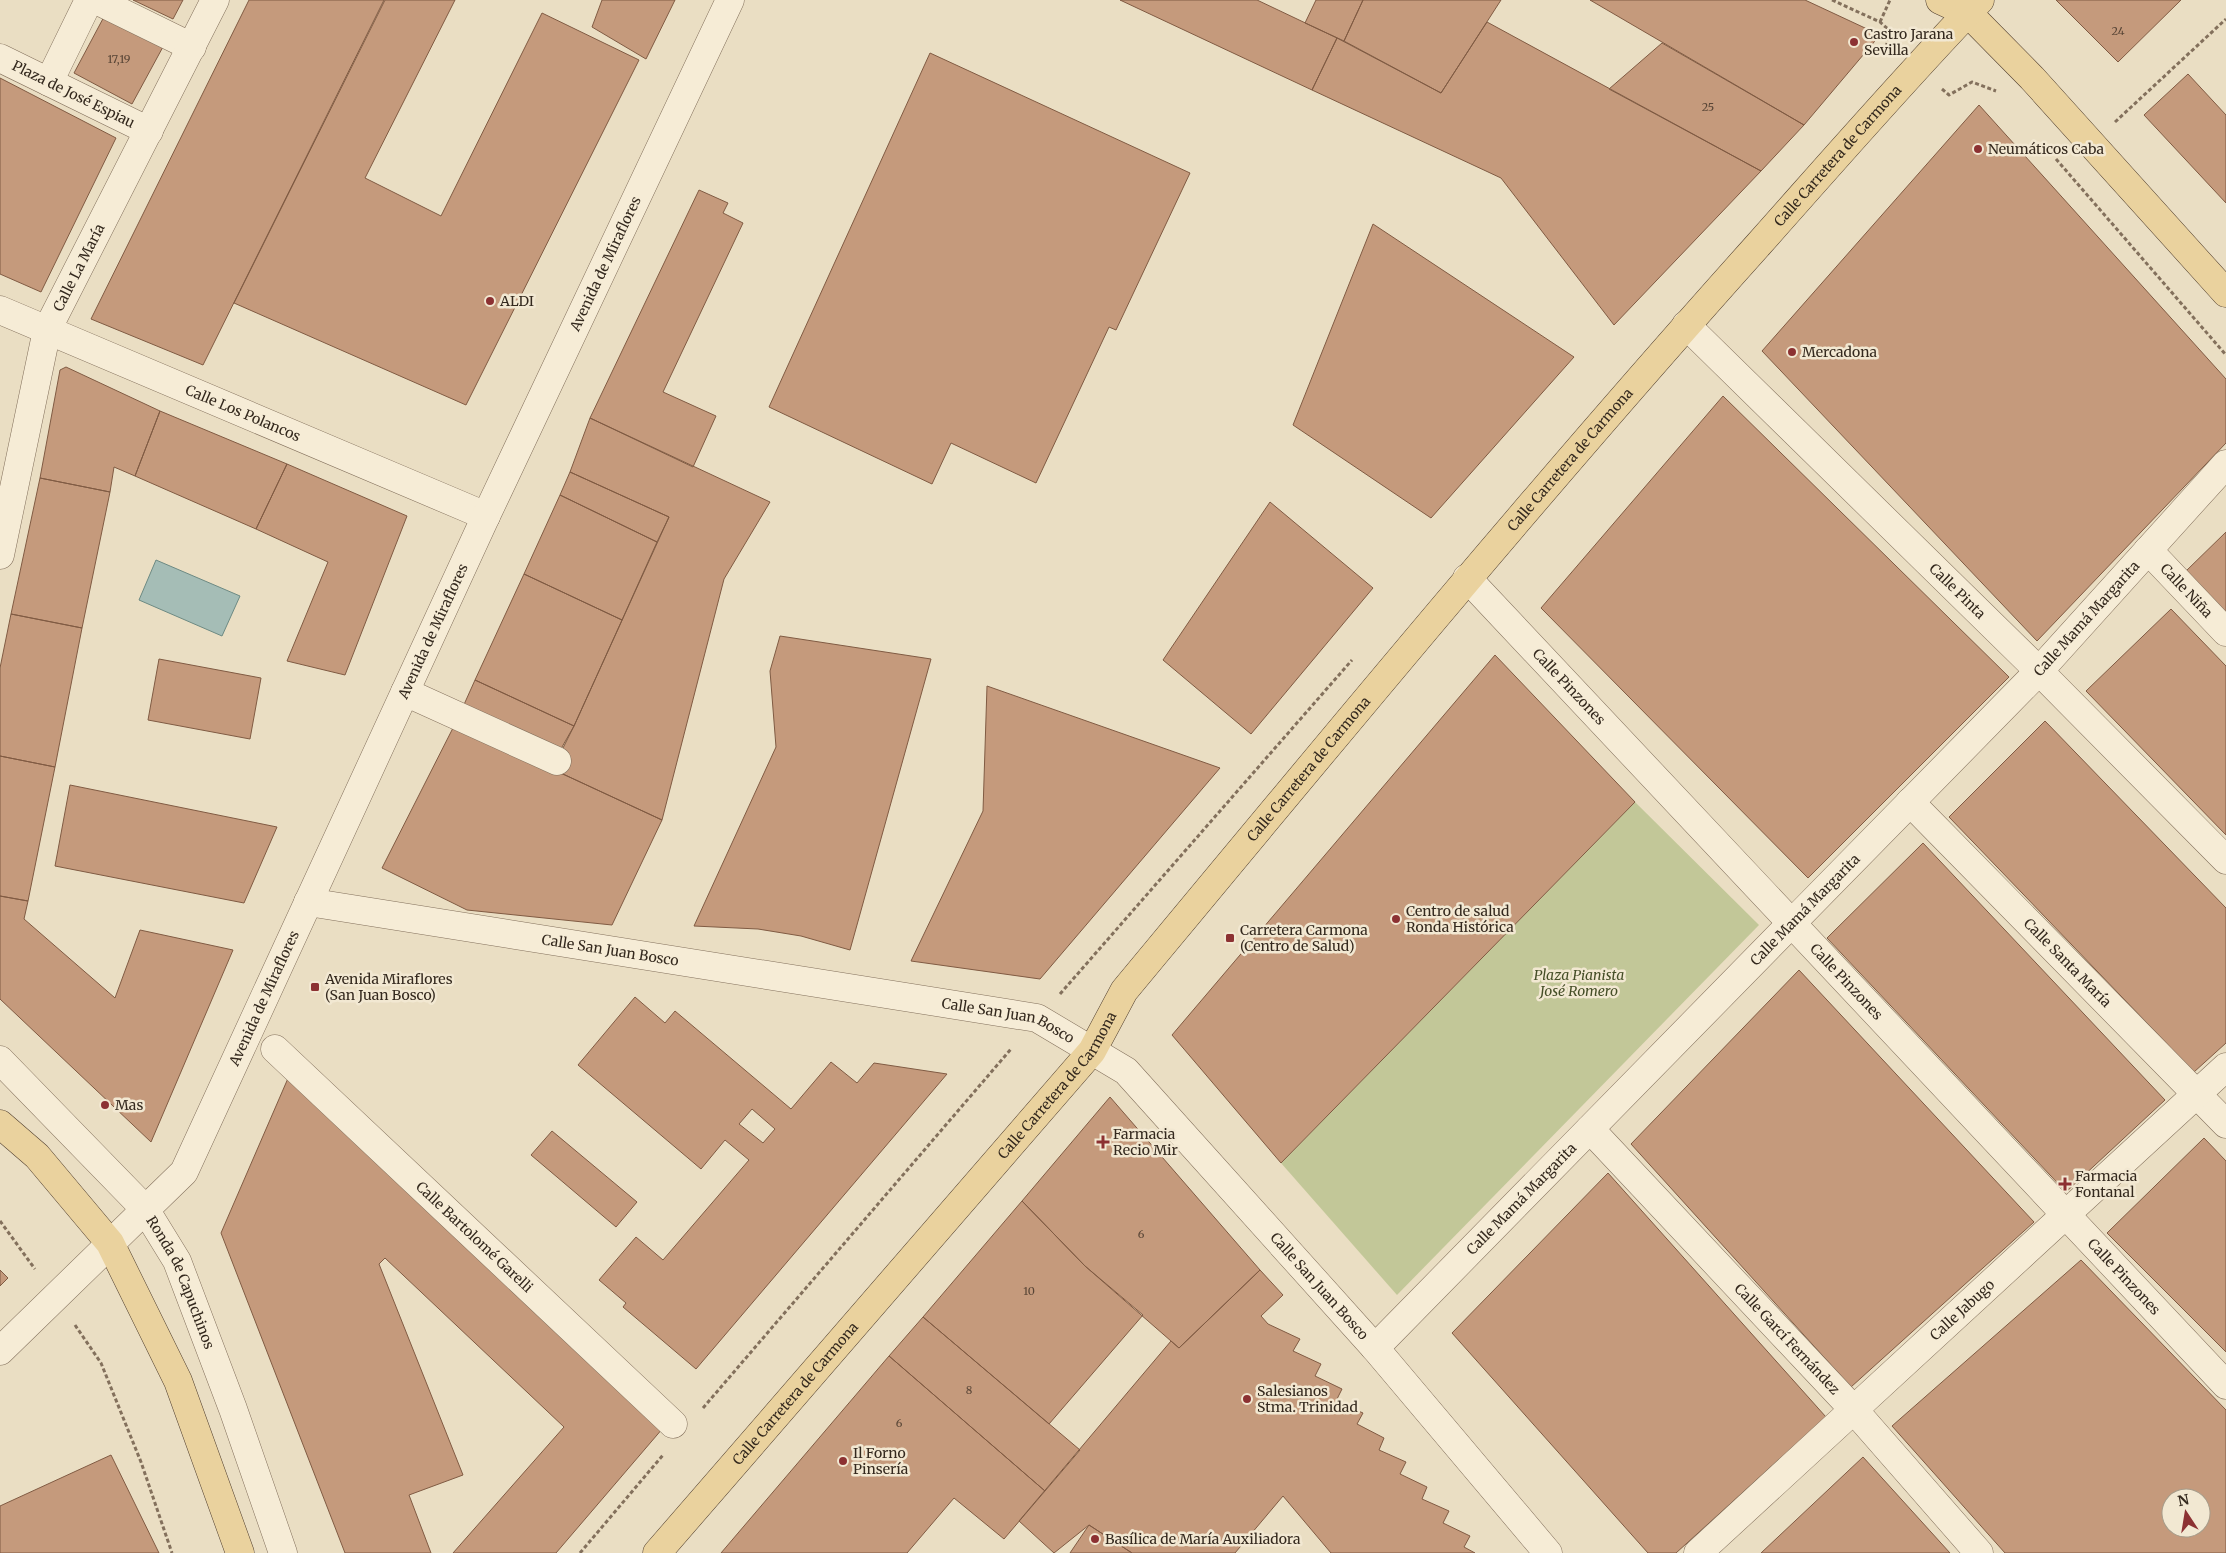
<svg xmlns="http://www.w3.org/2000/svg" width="2226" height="1553" font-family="Merriweather,serif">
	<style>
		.green { fill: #c2c798 }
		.water { fill: #a5bdb6; stroke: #6d8a83 }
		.building { fill: #c59a7c; stroke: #805b43; fill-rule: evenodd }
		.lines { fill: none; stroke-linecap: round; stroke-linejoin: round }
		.minor-casing { stroke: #83705c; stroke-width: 29 }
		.major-casing { stroke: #513f2f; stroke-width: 29 }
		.path { stroke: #83705c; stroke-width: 3; stroke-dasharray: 4 2.5; stroke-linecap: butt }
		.minor { stroke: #f6ecd6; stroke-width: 28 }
		.major { stroke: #ead29e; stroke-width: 28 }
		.poi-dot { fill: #8c3132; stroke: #f2e8d2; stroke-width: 2 }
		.labels { text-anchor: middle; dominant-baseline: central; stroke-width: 5; stroke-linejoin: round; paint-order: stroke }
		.number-label { font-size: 11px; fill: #584536 }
		.poi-label { font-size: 14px; fill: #34291e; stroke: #f2e8d2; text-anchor: start }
		.street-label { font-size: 14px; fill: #34291e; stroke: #f2e8d2 }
		.park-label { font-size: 14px; font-style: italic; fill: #454e27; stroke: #f2e8d2 }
	</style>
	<rect width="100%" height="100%" fill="#eadec3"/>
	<!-- green -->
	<path class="green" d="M1635 802 1759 925 1397 1295 1281 1163Z"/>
	<!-- water -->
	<path class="water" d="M156 560 240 596 222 636 139 600Z"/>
	<!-- building -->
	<path class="building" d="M133 0H183L173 19Z
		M249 0H384L203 365 91 319Z
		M385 0H455L365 178 441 216 542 13 639 60 466 405 234 303Z
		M602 0H675L646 59 592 27Z
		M1120 0H1257L1337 38 1312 90Z
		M1316 0H1363L1344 41 1305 23Z
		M1363 0H1501L1441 93 1344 41Z
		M1590 0H1805L1880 35 1804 125Z
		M2056 0H2181L2118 62Z
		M106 13 164 45 132 104 74 73Z
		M1487 22 1761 171 1614 325 1501 178 1312 90 1337 38 1441 93Z
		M1662 43 1804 125 1761 171 1609 89Z
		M930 53 1190 173 1116 330 1109 327 1036 483 951 443 932 484 769 407Z
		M2188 74 2226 115V203L2144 115Z
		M0 78 116 138 41 292 0 274Z
		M1979 105 2226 379V443L2037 641 1762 351Z
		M699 190 728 203 723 213 743 223 663 392 716 416 693 467 590 418Z
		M1373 224 1574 357 1431 518 1293 425Z
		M66 367 160 411 135 476 114 467 110 492 40 478 60 370Z
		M1723 396 2009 677 1808 878 1541 608Z
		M160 411 287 464 256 529 135 476Z
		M590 418 770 502 724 579 662 820 550 768 574 726 669 517 570 472Z
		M287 464 407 516 345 675 287 661 328 562 256 529Z
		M570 472 669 517 657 542 560 495Z
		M40 478 110 492 82 628 11 614Z
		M560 495 657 542 622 620 524 574Z
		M1270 502 1373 588 1251 734 1163 660Z
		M2226 532V613L2186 571Z
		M524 574 622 620 574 726 475 680Z
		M2171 609 2226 666V835L2086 691Z
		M11 614 82 628 55 767 0 756V668Z
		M780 636 931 659 850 950 801 936 758 929 694 926 776 747 770 671Z
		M1495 655 1635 802 1281 1163 1172 1035Z
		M159 659 261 678 250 739 148 720Z
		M475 680 574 726 560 754 462 709Z
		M987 686 1220 768 1040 979 911 961 983 811Z
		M2045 721 2226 908V1043L2194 1072 1949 817Z
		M455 724 662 820 612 925 467 910 382 868Z
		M0 756 55 767 28 901 0 896Z
		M70 785 277 827 244 903 55 866Z
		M1923 843 2165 1100 2066 1192 1827 938Z
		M0 896 28 901 24 919 115 998 140 930 233 950 151 1142 0 999Z
		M1799 970 2034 1222 1851 1387 1631 1144Z
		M635 997 665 1023 675 1011 791 1109 831 1062 857 1083 874 1063 947 1074 696 1369 623 1307 626 1303 599 1280 636 1237 663 1260 749 1160 725 1140 701 1169 578 1065ZM752 1109 775 1129 763 1143 739 1124Z
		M289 1076 663 1428 556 1553H453L564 1427 385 1258 379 1264 463 1475 409 1495 431 1553H345L221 1233Z
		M1110 1097 1260 1270 1179 1348 1085 1266 1022 1201Z
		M552 1131 637 1202 616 1227 531 1155Z
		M2204 1138 2226 1161V1352L2107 1233Z
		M1608 1173 1826 1417 1676 1553H1648L1452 1333Z
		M1022 1201 1085 1266 1143 1315 1049 1424 923 1317Z
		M2081 1260 2226 1410V1553H2005L1892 1426ZM2171 1498H2201V1528H2171Z
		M0 1270 8 1278 0 1286Z
		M1260 1270 1283 1295 1261 1316 1268 1324 1300 1339 1293 1351 1321 1364 1315 1376 1342 1389 1336 1401 1363 1413 1357 1424 1384 1438 1379 1450 1406 1462 1400 1474 1427 1487 1422 1499 1449 1511 1443 1523 1470 1536 1464 1547 1475 1553H1331L1283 1496 1235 1553H1132L1089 1525 1054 1553 1019 1521 1171 1341 1179 1348Z
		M923 1317 1080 1450 1045 1491 889 1356Z
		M889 1356 1045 1491 1004 1539 954 1498 907 1553H721Z
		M111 1455 159 1553H0V1506Z
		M1863 1457 1950 1553H1761Z
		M1089 1525 1132 1553H1070Z"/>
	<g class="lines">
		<defs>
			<g id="minor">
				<path d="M96 0 192 47"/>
				<path id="s1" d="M0 58 149 131"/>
				<path d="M49 82 89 0"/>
				<path id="s2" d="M0 310 486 516"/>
				<path id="s3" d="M1686 325 2039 671 2226 860"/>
				<path id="s4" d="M2148 550 2226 632"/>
				<path id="s5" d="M0 555 47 330 215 0"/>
				<path id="s6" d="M1467 578 2226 1385"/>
				<path d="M405 692 557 761"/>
				<path id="s7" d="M1910 802 2226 1124"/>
				<path id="s8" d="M308 902 1037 1018 1126 1071 1375 1348 1548 1553"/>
				<path id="s9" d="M275 1049 673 1424"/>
				<path id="s10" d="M0 1060 145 1209 177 1261 233 1409 283 1553"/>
				<path id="s11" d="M1590 1129 1854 1410 1979 1553"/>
				<path id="s12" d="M1375 1348 2039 671 2226 464"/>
				<path id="s13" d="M0 1351 184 1172 486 516 730 0"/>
				<path id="s14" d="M1698 1553 2226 1067"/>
			</g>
			<g id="major">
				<path d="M1940 0 1968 13 2032 78 2226 293"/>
				<path d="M0 1124 37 1156 110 1243 178 1381 240 1553"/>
				<path id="s15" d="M657 1553 1092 1051 1124 991C1333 739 1541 487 1759 244 1832 162 1904 79 1980 0"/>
			</g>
		</defs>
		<!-- minor casing -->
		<use href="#minor" class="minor-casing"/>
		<!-- major casing -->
		<use href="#major" class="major-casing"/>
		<!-- path -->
		<path class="path" d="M1832 0 1880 22 1889 30 1886 49
			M1880 22 1890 0
			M1942 89 1949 95 1972 82 1996 91
			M2115 122 2226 19
			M2056 159 2226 355
			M1060 994 1352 660
			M0 1221 35 1269
			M75 1325 101 1363 141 1462 172 1553
			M703 1408 1011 1049
			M580 1553 663 1455"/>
		<!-- minor -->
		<use href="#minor" class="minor"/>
		<!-- major -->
		<use href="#major" class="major"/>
	</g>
	<!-- markers -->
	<g class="poi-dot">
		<circle cx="1854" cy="42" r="5"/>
		<circle cx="1978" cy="149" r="5"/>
		<circle cx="490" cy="301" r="5"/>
		<circle cx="1792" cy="352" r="5"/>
		<circle cx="1396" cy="919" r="5"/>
		<rect x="1225" y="933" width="10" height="10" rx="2.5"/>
		<rect x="310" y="982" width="10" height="10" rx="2.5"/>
		<circle cx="105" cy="1105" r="5"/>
		<path d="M1100.5 1134.5h5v5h5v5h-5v5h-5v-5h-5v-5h5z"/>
		<path d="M2062.5 1176.5h5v5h5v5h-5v5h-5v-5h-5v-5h5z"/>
		<circle cx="1247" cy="1399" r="5"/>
		<circle cx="843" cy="1461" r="5"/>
		<circle cx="1095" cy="1539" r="5"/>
	</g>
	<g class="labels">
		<!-- number labels -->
		<g class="number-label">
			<text x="2118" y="31">24</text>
			<text x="119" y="59">17,19</text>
			<text x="1708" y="107">25</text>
			<text x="1141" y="1234">6</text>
			<text x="1029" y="1291">10</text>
			<text x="969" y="1390">8</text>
			<text x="899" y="1423">6</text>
		</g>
		<!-- poi labels -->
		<g class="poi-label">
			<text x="1864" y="34">Castro Jarana<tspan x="1864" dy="16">Sevilla</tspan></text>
			<text x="1988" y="149">Neumáticos Caba</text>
			<text x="500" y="301">ALDI</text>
			<text x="1802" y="352">Mercadona</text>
			<text x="1406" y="911">Centro de salud<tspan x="1406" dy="16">Ronda Histórica</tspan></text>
			<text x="1240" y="930">Carretera Carmona<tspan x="1240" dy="16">(Centro de Salud)</tspan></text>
			<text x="325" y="979">Avenida Miraflores<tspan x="325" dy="16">(San Juan Bosco)</tspan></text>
			<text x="115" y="1105">Mas</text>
			<text x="1113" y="1134">Farmacia<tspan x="1113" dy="16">Recio Mir</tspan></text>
			<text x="2075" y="1176">Farmacia<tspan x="2075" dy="16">Fontanal</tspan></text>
			<text x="1257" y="1391">Salesianos<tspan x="1257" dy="16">Stma. Trinidad</tspan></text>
			<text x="853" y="1453">Il Forno<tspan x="853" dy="16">Pinsería</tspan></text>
			<text x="1105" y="1539">Basílica de María Auxiliadora</text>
		</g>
		<!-- street labels -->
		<g class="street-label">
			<text stroke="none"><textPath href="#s1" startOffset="82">Plaza de José Espiau</textPath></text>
			<text stroke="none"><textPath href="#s15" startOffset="1831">Calle Carretera de Carmona</textPath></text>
			<text stroke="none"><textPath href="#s13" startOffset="1258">Avenida de Miraflores</textPath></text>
			<text stroke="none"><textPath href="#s5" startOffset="300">Calle La María</textPath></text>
			<text stroke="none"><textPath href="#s2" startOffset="264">Calle Los Polancos</textPath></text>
			<text stroke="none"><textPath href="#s15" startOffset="1426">Calle Carretera de Carmona</textPath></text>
			<text stroke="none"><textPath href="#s3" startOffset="380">Calle Pinta</textPath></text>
			<text stroke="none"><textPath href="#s4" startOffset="56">Calle Niña</textPath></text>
			<text stroke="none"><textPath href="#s12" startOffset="1019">Calle Mamá Margarita</textPath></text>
			<text stroke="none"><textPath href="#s13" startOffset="852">Avenida de Miraflores</textPath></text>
			<text stroke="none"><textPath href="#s6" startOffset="149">Calle Pinzones</textPath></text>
			<text stroke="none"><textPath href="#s15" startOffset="1021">Calle Carretera de Carmona</textPath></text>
			<text stroke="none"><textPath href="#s12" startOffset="614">Calle Mamá Margarita</textPath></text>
			<text stroke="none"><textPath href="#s8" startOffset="306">Calle San Juan Bosco</textPath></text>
			<text stroke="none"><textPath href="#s7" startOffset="225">Calle Santa María</textPath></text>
			<text stroke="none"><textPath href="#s6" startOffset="554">Calle Pinzones</textPath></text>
			<text stroke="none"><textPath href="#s13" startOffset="448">Avenida de Miraflores</textPath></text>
			<text stroke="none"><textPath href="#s8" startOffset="711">Calle San Juan Bosco</textPath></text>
			<text stroke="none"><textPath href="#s15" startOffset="616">Calle Carretera de Carmona</textPath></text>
			<text stroke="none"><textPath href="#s12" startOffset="209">Calle Mamá Margarita</textPath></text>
			<text stroke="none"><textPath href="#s9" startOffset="274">Calle Bartolomé Garelli</textPath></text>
			<text stroke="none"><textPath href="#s6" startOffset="959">Calle Pinzones</textPath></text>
			<text stroke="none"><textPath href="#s10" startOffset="290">Ronda de Capuchinos</textPath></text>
			<text stroke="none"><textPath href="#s8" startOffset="1131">Calle San Juan Bosco</textPath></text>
			<text stroke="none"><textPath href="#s14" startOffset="359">Calle Jabugo</textPath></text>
			<text stroke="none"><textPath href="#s11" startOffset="288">Calle Garcí Fernández</textPath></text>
			<text stroke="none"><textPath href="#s15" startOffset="211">Calle Carretera de Carmona</textPath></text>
		</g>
		<!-- park labels -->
		<g class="park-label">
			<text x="1579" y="975">Plaza Pianista<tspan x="1579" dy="16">José Romero</tspan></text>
		</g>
	</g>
	<!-- north arrow -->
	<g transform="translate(2186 1513) rotate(348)"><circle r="24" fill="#f2e8d2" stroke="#a69c8a"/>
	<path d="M0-4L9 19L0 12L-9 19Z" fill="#8c3132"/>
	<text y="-8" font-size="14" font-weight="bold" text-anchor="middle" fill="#34291e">N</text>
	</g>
</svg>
